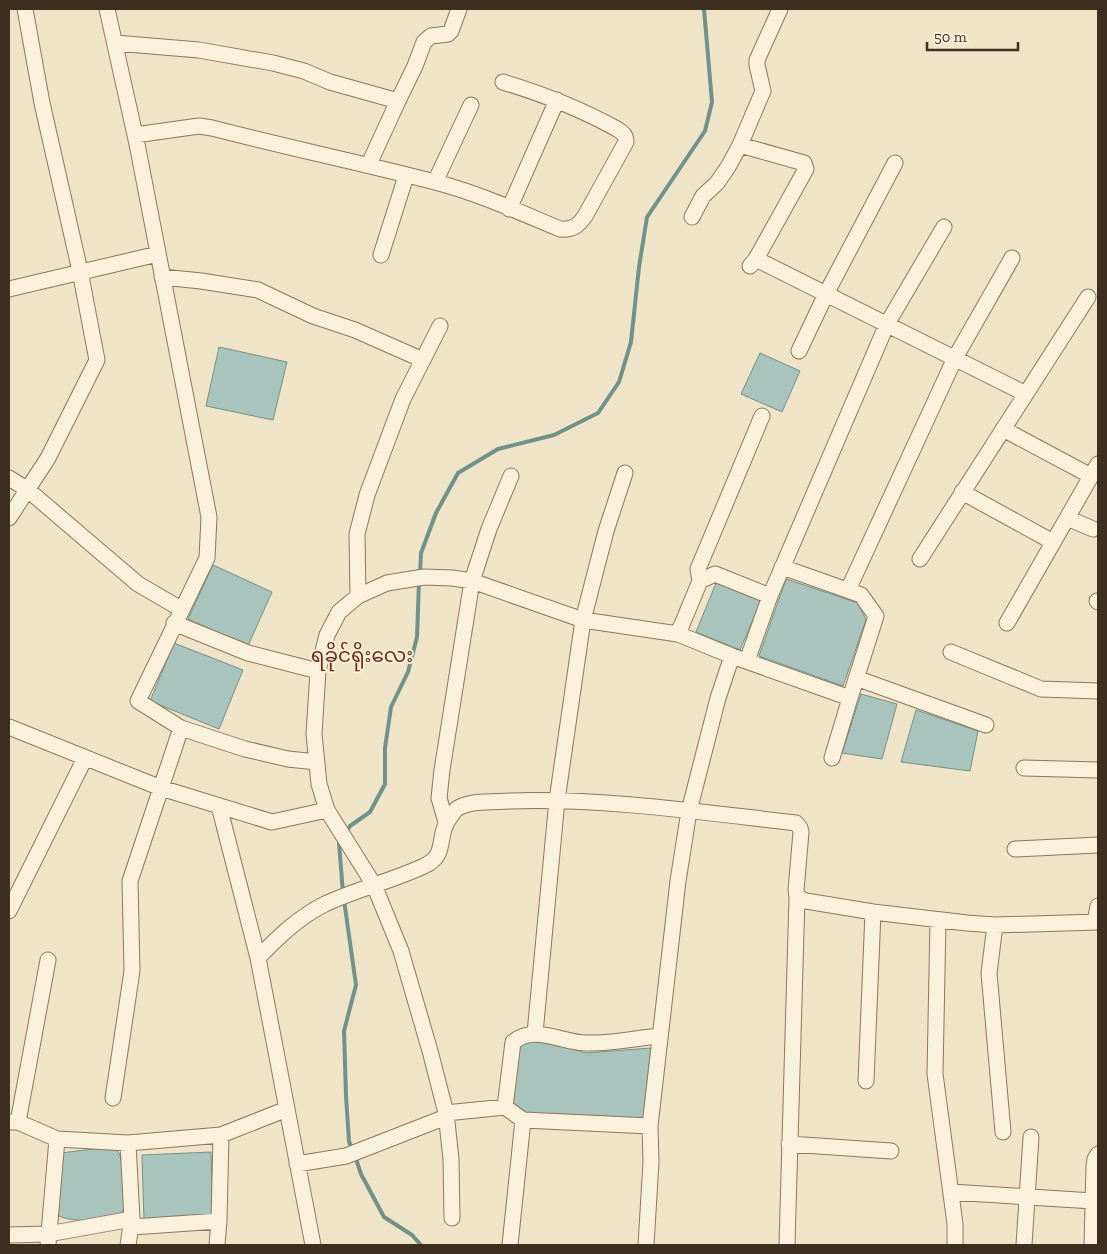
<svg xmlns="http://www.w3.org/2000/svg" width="1107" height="1254" font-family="'Zilla Slab','Noto Sans Myanmar',serif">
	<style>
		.water { fill: #a9c4bc; stroke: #6f938a }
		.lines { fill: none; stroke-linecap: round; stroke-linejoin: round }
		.stream { stroke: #6f938a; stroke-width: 4 }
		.minor-casing { stroke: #8d765c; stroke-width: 17 }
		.minor { stroke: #faf1dc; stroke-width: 15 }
		.labels { text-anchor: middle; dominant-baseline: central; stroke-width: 4; stroke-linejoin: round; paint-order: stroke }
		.quarter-label { font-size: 20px; fill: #6b2e1e; stroke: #f7eed8 }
	</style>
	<rect width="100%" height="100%" fill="#f0e4c8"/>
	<!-- water -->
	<path class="water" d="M219 347 287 362 273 420 206 406Z
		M760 353 800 371 782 412 741 394Z
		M213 565 272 592 248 646 188 619Z
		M786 579 858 603 866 620 843 686 759 656Z
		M716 583 761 601 740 650 696 632Z
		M174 643 243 670 219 729 150 701Z
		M861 694 897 704 882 759 842 753Z
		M916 710 978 731 970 771 901 762Z
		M534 1038 586 1053 651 1048 643 1119 526 1115 513 1104 518 1045Z
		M109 1147 117 1150 120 1155C122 1170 132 1209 117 1218 110 1221 100 1220 94 1220 82 1220 70 1221 59 1216L57 1209 61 1153Z
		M211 1152 213 1219 144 1222 142 1155Z"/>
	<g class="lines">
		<!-- stream -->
		<path class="stream" d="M420 574 421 553 436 513 458 473 498 449 554 435 598 413 619 382 631 342 639 267 647 217 705 131 712 102 704 9
			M346 832 350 826 370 812 385 784V748L391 707 408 672 417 637 419 581
			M340 840 339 843 343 893
			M344 900 356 985 344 1031 346 1096 349 1141 352 1150
			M355 1156 361 1174 384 1217 412 1235 421 1245"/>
		<defs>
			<path id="minor" d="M107 9 137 144 209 517 207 558 138 701 181 728 245 749 288 759 317 762
				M115 43 199 50 273 63 304 71 330 82 398 101 369 164
				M398 101 415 66 424 42 431 36 448 34 451 31 459 9
				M135 135 199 126 212 128C286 147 361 163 435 182 478 193 519 212 560 229 573 230 578 226 585 216L626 142C626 135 623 133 617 129 581 109 543 94 503 82
				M740 145 763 91 757 65V60L780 9
				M435 182 471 105
				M509 209 557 100
				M692 217 703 196 717 183 728 167 740 145 804 163 806 169 756 259 750 266
				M381 255 406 176
				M756 259 1026 394
				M162 277 201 281 258 290 313 316 355 330 423 360
				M9 289 158 254
				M799 351 826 294 895 163
				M1003 429 1091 476
				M9 478 28 490 138 584 181 609
				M962 492 1053 542
				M9 518 48 458 97 360 80 271 42 103 25 9
				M1067 518 1093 529
				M920 559 1088 297
				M782 567 861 595 876 616 850 698 832 758
				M700 581 715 574 770 596
				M848 590 955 358 1012 258
				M358 596 357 534 367 495 403 399 440 326
				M1097 601 1098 602
				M174 623 248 653 318 671
				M1007 623 1098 464
				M678 634 700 581 698 569 762 416
				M951 652 1041 689 1098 691
				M747 661 770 596 887 324 944 227
				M856 678 986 725
				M9 727 161 788 272 822 327 810
				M1024 768 1098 770
				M219 806 258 958
				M446 822 439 798 442 770 472 581 489 529 511 476
				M1015 849 1098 845
				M9 911 85 758
				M938 920 935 1074 955 1224V1245
				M1095 922 1098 906
				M995 925 989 973 1003 1132
				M535 1033 557 800 583 620 606 531 625 473
				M866 1081 873 912
				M113 1098 132 971 130 881 181 728
				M505 1107 513 1042C536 1024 561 1043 586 1043 610 1044 636 1038 659 1036
				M287 1109 313 1245
				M446 1113 505 1107 523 1120 650 1126
				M9 1122H18L57 1139 128 1143 221 1135 287 1109 258 958C278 937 299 917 325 904 357 889 392 881 424 866 449 855 435 836 451 816 453 814 455 809 458 808 472 800 495 802 510 801 605 798 701 812 796 823L800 828 801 832 796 890 797 897 806 901 873 912 967 923 995 925 1098 922
				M18 1122 48 960
				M789 1144 891 1151
				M297 1164 346 1156 446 1117
				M951 1192 1093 1201
				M452 1218 451 1159 446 1113 430 1051 401 951 374 885 327 810 319 784 314 734 318 671 327 635 339 612 358 596 387 583 424 577 452 578 472 581 583 620 678 634 732 656 850 698
				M132 1227 219 1221
				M9 1235 48 1234 132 1219
				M48 1245 57 1139
				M128 1245 132 1219 128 1143
				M217 1245 219 1221 221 1135
				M510 1245 523 1120
				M646 1245 651 1162 650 1126 678 881 689 811 718 698 732 656
				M787 1245 797 897
				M1024 1245 1031 1137
				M1092 1245 1094 1166 1095 1159 1098 1154"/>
		</defs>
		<!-- minor casing -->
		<use href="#minor" class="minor-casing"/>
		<!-- minor -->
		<use href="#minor" class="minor"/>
	</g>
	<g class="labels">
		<!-- quarter labels -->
		<g class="quarter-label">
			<text x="362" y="655">ရခိုင်ရိုးလေး</text>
		</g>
	</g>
	<!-- border -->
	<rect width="1107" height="1254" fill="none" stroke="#3d2e20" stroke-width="20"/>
	<!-- scale -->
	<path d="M927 42v8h91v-8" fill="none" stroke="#3d2e20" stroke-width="2.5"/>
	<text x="934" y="42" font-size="15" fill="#3d2e20" stroke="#f7eed8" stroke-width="4" paint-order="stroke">50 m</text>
</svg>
